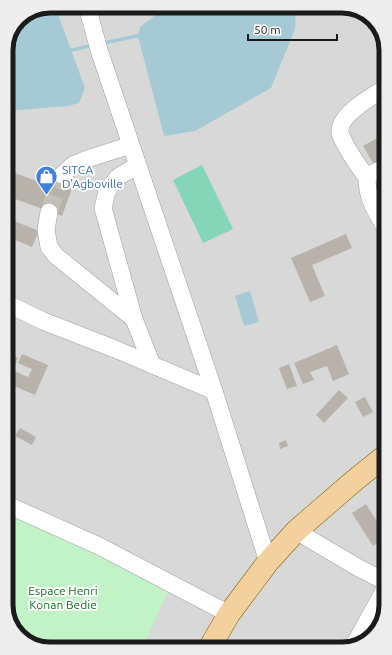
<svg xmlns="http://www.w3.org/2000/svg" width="392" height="655" font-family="Ubuntu,sans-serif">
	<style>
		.residential { fill: #d9d8d8 }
		.park { fill: #c1f3c6 }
		.pitch { fill: #85d5b8 }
		.water { fill: #a5cad6 }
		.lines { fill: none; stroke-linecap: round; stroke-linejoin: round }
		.stream { stroke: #a5cad6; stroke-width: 3.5 }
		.building { fill: #b8b2ab }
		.minor-tunnel { stroke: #c2c0b9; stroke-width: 17; stroke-dasharray: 17 8; stroke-linecap: butt }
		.minor-casing { stroke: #9f9f9f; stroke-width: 18 }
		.major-casing { stroke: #85610d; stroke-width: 23 }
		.minor { stroke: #fff; stroke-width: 17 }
		.major { stroke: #f3d19f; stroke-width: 22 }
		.labels { text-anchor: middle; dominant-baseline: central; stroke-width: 4; stroke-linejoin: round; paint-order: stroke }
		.shop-label { font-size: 12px; fill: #366cbe; stroke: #fff; text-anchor: start }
		.park-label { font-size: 12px; fill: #146e1e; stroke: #fff }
		.rim { fill: none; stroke: #1b1b1b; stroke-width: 5 }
	</style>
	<rect width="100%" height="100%" fill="#ece9e1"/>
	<!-- residential -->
	<path class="residential" d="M50 6H345L367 13 382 31 386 608 379 630 361 645 47 649 26 642 10 624 6 47 19 19Z"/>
	<!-- park -->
	<path class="park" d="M10 513 170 588 142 648 47 649 26 642 10 624Z"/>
	<!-- pitch -->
	<path class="pitch" d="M202 165 233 229 203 243 173 180Z"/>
	<!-- water -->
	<path class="water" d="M50 6H55L85 88 79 103 68 106 7 111 6 47 12 33 14 32 18 24 17 22 19 19Z
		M223 6H290L296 12 295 29 271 88 195 131 164 136 138 36 140 27 158 13Z
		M250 291 259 322 244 326 235 296Z"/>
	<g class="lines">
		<!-- stream -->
		<path class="stream" d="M292 12 318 6
			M103 43 142 35
			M68 51 93 45"/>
	</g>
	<!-- building -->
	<path class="building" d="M382 135 383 159 374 165 363 146Z
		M47 169 75 180 62 216 7 196V170L42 183Z
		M7 218 39 231 32 247 8 237Z
		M346 234 352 248 312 265 325 296 310 302 291 258Z
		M337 345 349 374 333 381 327 366 310 372 314 380 303 384 294 363Z
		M8 354 18 358 12 370 28 377 32 369 18 363 22 354 48 365 35 395 9 384Z
		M289 364 297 386 287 389 279 368Z
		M339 390 348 398 324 423 316 415Z
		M365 397 373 412 363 417 355 402Z
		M20 428 36 437 32 445 15 436Z
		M286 440 288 446 280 449 279 443Z
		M366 504 385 534V538L373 546 352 513Z"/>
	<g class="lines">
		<!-- minor-tunnel -->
		<path class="minor-tunnel" d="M49 212 62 175"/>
		<defs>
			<path id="minor" d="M87 6 99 50 214 391 268 562
				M138 165 118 177 107 191 103 208 134 319 152 365
				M383 168 373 173 367 178C367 197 374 208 383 224
				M62 175 73 165 87 159 131 145
				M367 178C359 166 350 155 344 142 342 139 341 136 340 133 338 116 369 98 382 90
				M49 212 46 230 49 247 56 256 134 319
				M8 304 43 321 115 349 214 391
				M10 506 99 546 229 614
				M296 531 357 567 386 582
				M354 645 386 587"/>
			<path id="major" d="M210 647 229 614 268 562 296 531 355 480 385 456"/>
		</defs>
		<!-- minor casing -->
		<use href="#minor" class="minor-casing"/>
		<!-- major casing -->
		<use href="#major" class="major-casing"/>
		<!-- minor -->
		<use href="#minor" class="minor"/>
		<!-- major -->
		<use href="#major" class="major"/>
	</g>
	<!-- icons -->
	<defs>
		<symbol id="shop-pin" viewBox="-11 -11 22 30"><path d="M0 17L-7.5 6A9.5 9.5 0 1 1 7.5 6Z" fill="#3f7fe0" stroke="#fff"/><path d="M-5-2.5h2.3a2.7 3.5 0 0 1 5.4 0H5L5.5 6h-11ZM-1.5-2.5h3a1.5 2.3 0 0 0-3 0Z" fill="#fff"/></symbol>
	</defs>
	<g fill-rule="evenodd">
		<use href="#shop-pin" x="34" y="164" width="25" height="34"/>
	</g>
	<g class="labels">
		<!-- shop labels -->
		<g class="shop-label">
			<text x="62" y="169">SITCA<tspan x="62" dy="14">D'Agboville</tspan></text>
		</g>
		<!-- park labels -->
		<g class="park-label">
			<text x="63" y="590">Espace Henri<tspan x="63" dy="14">Konan Bedie</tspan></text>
		</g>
	</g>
	<!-- crop -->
	<path d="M0 0H392V655H0ZM50 13H342A37 37 0 0 1 379 50V605A37 37 0 0 1 342 642H50A37 37 0 0 1 13 605V50A37 37 0 0 1 50 13Z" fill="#ededed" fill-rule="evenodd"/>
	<path class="rim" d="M50 13H342A37 37 0 0 1 379 50V605A37 37 0 0 1 342 642H50A37 37 0 0 1 13 605V50A37 37 0 0 1 50 13Z"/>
	<!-- scale -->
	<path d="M248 34v6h89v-6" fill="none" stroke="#1b1b1b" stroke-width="2"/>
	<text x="254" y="34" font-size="12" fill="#1b1b1b" stroke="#ffffff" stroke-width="3" paint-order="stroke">50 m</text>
</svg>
